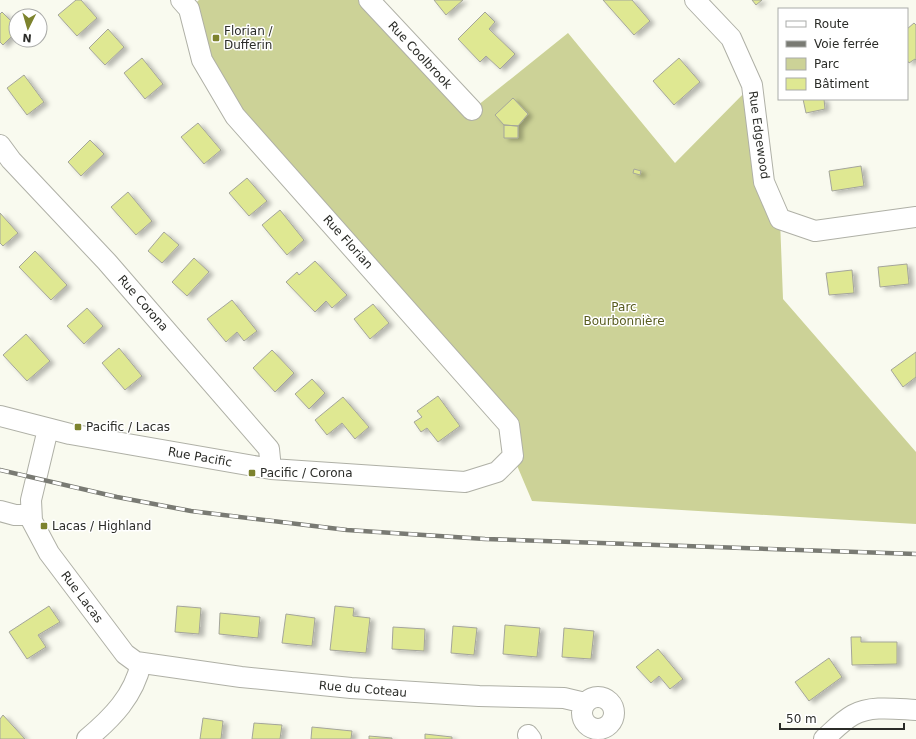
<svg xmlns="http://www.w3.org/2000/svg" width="916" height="739" font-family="'DejaVu Sans',sans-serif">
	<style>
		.green { fill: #ccd297 }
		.building { fill: #dfe892; stroke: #a4a59b; filter: url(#shadow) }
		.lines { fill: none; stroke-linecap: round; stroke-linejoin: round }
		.minor-casing { stroke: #afb0a6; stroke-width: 22 }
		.minor { stroke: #fff; stroke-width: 20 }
		.rail-casing { stroke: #797a73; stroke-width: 4.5 }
		.rail { stroke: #fff; stroke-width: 3; stroke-dasharray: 9; stroke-linecap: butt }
		.poi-dot { fill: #7d832e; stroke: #fff; stroke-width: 1.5 }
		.labels { text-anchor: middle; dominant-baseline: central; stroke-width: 3; stroke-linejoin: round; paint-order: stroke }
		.poi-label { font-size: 12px; fill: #2b2c28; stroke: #fff; text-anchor: start }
		.street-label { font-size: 12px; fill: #2b2c28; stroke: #fff }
		.park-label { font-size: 12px; fill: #585c1f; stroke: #fff }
	</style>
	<defs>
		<filter id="shadow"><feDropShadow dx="4.5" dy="2.5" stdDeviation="2" flood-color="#0004"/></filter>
	</defs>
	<rect width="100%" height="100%" fill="#f9faef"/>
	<!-- green -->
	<path class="green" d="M199 0H369L472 110 568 33 675 163 752 85 780 219 783 299 916 452V524L532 501 513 456 509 425 235 116 189 9Z"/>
	<!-- building -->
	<path class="building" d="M76 0H81L97 18 77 36 58 15Z
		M434 0H463L446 15Z
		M603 0H632L650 21 634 35Z
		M752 0H762L756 5Z
		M2 12 16 26V32L3 45 0 42V14Z
		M485 12 495 22 489 29 515 54 500 69 486 56 480 62 458 39Z
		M914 23 916 25V60L915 59 909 63 907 60V29Z
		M108 29 124 47 105 65 89 48Z
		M142 58 163 84 145 99 124 73Z
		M679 58 700 82 674 105 653 81Z
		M24 75 44 102 27 115 7 88Z
		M513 98 528 114 518 126 504 125 495 115Z
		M803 99H824L825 109 806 113Z
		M198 123 221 150 204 164 181 137Z
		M504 125 518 126V138H504Z
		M90 140 104 154 81 176 68 162Z
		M861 166 864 186 832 191 829 171Z
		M634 169 641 171 640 175 633 173Z
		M247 178 267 201 249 216 229 193Z
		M128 192 152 221 136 235 111 207Z
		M280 210 304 240 287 255 262 225Z
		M0 213 18 233 3 246 0 243Z
		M164 232 179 245 162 263 148 251Z
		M35 251 67 285 51 300 19 267Z
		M194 258 209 272 187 296 172 282Z
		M315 261 347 295 332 308 326 301 315 312 286 282 297 272 299 275Z
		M907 264 909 284 880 287 878 267Z
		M852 270 854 293 829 295 826 273Z
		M232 300 257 331 244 341 237 332 226 342 207 319Z
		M373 304 389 323 370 339 354 319Z
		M87 308 103 326 84 344 67 326Z
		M26 334 50 361 27 381 3 355Z
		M119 348 142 376 125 390 102 363Z
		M272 350 294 373 275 392 253 368Z
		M916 352V377L903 387 891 370Z
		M312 379 325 393 309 409 295 394Z
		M438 396 460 426 438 442 427 428 421 432 414 422 422 417 417 411Z
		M343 397 369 427 355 439 342 423 327 435 315 420Z
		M49 606 60 622 38 635 46 647 27 659 9 632Z
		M177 606 201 608 199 634 175 632Z
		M335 606 354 608 353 616 370 618 366 653 330 650Z
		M220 613 260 617 258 638 219 634Z
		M286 614 315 618 312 646 282 643Z
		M505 625 540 628 537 657 503 654Z
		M453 626 477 628 474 655 451 653Z
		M393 627 425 629 424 651 392 649Z
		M564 628 594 631 591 659 562 657Z
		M851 637H861V642H897V664L852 665Z
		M658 649 683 679 670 689 659 676 651 683 636 667Z
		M829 658 842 677 809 701 795 682Z
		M3 715 25 739H0V719Z
		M203 718 223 721 221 739H200Z
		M254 723 282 725 280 739H252Z
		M312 727 352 731 351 739H311Z
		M425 734 452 737V739H425Z
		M369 736 392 738V739H369Z"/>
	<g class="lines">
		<defs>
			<path id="minor" d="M369 0 472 110
				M695 0 731 38 752 85 764 182 780 219 815 231 916 217
				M0 145 11 160 107 262 269 449 271 469
				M0 416 70 434 271 469 465 482 497 472 513 456 509 425 235 116 202 60 189 9 181 0
				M48 429 31 500 32 521 49 553 125 654 136 662 241 677 351 688 479 696 564 698 585 703
				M0 511 15 515H31
				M582 713a16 16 0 1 1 32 0a16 16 0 1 1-32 0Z
				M528 735 531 739
				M87 739C112 718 134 696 141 663
				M824 739C833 731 842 721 853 715 871 705 896 709 916 710"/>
		</defs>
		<!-- minor casing -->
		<use href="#minor" class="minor-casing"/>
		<!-- minor -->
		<use href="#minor" class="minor"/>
		<defs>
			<path id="rail" d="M0 470 117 497 191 511 347 530 485 539 916 554"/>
		</defs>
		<!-- rail casing -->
		<use href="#rail" class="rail-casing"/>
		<!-- rail -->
		<use href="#rail" class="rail"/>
	</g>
	<!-- markers -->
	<g class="poi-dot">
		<rect x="212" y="34" width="8" height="8" rx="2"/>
		<rect x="74" y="423" width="8" height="8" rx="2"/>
		<rect x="248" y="469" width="8" height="8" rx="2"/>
		<rect x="40" y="522" width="8" height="8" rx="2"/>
	</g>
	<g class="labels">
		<!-- poi labels -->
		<g class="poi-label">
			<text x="224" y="31">Florian /<tspan x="224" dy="14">Dufferin</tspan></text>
			<text x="86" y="427">Pacific / Lacas</text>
			<text x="260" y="473">Pacific / Corona</text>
			<text x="52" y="526">Lacas / Highland</text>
		</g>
		<!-- street labels -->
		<g class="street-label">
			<text transform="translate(420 55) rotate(47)">Rue Coolbrook</text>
			<text transform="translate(759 135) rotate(82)">Rue Edgewood</text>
			<text transform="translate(348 242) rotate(48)">Rue Florian</text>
			<text transform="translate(143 303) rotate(49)">Rue Corona</text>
			<text transform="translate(200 457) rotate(10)">Rue Pacific</text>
			<text transform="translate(82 597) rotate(53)">Rue Lacas</text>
			<text transform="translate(363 689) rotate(5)">Rue du Coteau</text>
		</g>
		<!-- park labels -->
		<g class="park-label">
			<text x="624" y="307">Parc<tspan x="624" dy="14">Bourbonnière</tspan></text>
		</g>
	</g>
	<!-- legend -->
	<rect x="778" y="8" width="130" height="92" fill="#ffffff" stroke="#aaaba9"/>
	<rect x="786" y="21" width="20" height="6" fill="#ffffff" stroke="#aaaba9"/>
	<text x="814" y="28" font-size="12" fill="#2b2c28">Route</text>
	<rect x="786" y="41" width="20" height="6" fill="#797a73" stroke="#aaaba9"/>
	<text x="814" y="48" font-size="12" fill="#2b2c28">Voie ferrée</text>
	<rect x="786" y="58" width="20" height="12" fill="#ccd297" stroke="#aaaba9"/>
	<text x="814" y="68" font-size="12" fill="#2b2c28">Parc</text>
	<rect x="786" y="78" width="20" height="12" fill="#dfe892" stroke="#aaaba9"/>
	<text x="814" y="88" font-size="12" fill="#2b2c28">Bâtiment</text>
	<!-- north arrow -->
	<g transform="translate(28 28) rotate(185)"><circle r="19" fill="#ffffff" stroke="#aaaba9"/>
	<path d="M0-3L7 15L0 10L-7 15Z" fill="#7d832e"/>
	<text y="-6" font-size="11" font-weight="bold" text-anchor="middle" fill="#2b2c28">N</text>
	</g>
	<!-- scale -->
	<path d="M780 723v6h124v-6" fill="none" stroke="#2b2c28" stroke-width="2"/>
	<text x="786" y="723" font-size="12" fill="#2b2c28" stroke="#ffffff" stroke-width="3" paint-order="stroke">50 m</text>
</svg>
